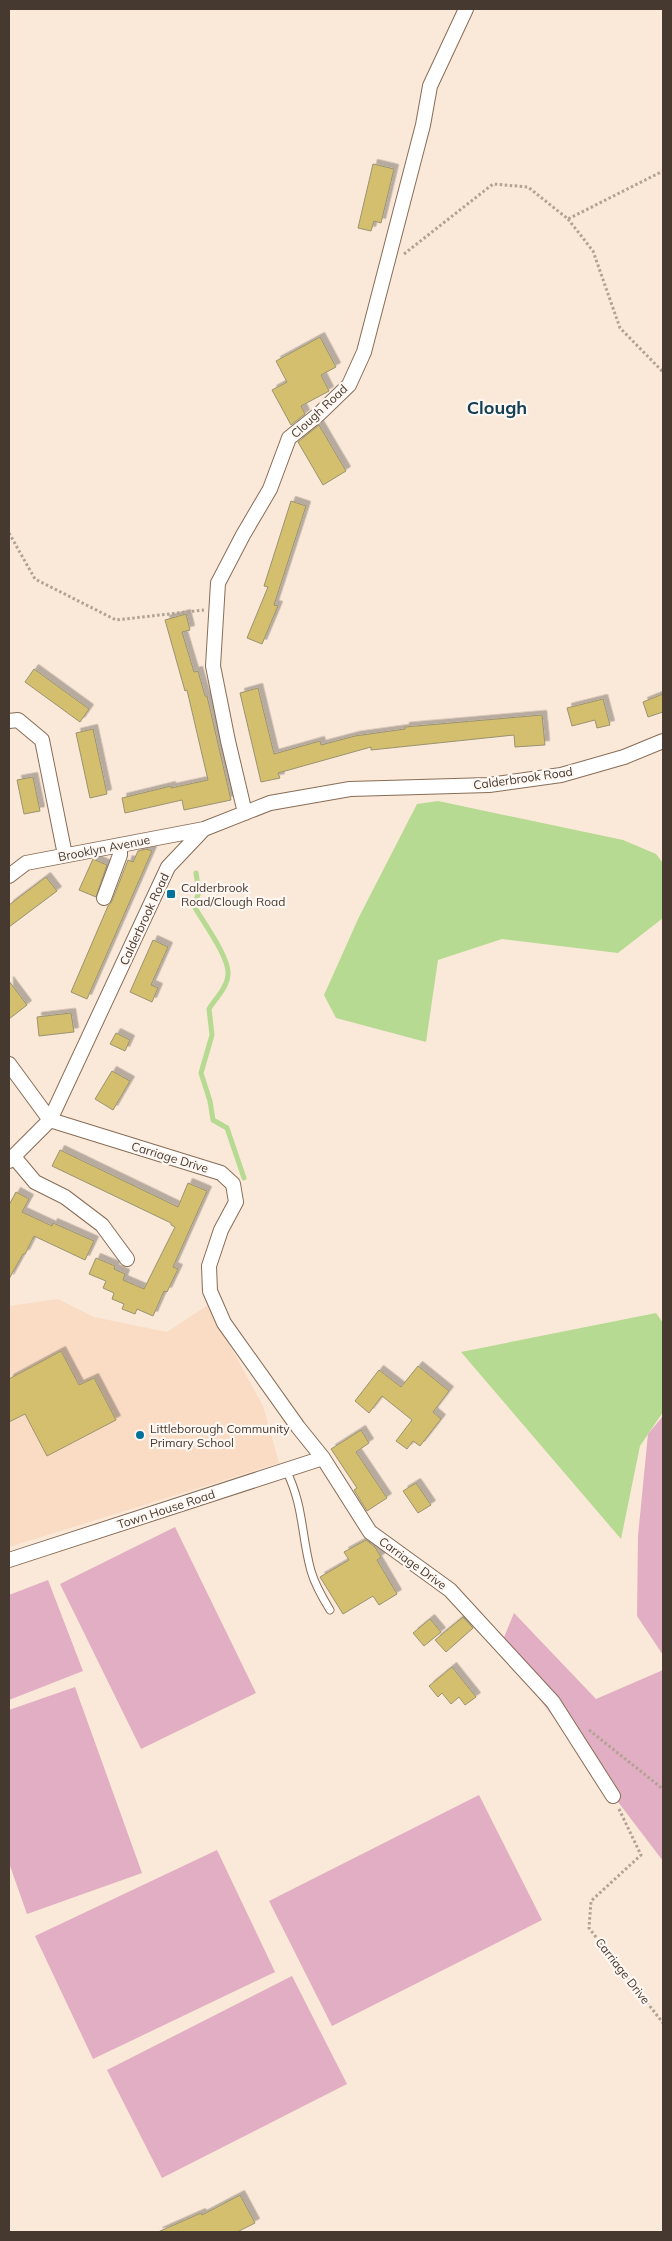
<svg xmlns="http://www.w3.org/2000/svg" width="672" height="2241" font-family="Mulish,sans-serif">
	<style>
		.built { fill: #fadcc4 }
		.green { fill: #e2aec3 }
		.water { fill: #b6da91 }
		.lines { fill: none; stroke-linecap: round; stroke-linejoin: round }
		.stream { stroke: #b6da91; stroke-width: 5 }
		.building { fill: #d3bf6e; stroke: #9b9371; filter: url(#shadow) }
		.service-casing { stroke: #886d56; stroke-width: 9 }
		.minor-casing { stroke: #886d56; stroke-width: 16 }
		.path { stroke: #b1a294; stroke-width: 3; stroke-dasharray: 2.5 2.5; stroke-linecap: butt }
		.service { stroke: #fff; stroke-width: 7 }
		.minor { stroke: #fff; stroke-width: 14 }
		.poi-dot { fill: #00739d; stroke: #fef7f2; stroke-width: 2 }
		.labels { text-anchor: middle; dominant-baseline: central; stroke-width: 4.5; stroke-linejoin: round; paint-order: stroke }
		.street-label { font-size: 12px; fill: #463a30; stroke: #fef7f2 }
		.poi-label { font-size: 12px; fill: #463a30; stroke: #fef7f2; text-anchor: start }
		.district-label { font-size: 18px; font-weight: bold; fill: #154156; stroke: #fef7f2 }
	</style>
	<defs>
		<filter id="shadow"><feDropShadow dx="4.5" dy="-4.5" stdDeviation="0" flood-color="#0004"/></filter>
	</defs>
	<rect width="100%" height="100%" fill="#fae8d8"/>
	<!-- built -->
	<path class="built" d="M58 1299 94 1317 167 1332 208 1305 263 1406 279 1463 9 1547V1306Z"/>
	<!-- green -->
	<path class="green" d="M663 1416V1655L637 1616 638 1536 648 1434Z
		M175 1527 256 1693 141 1749 60 1584Z
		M48 1580 83 1671 9 1700V1595Z
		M514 1613 596 1699 663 1670V1861L500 1647Z
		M75 1687 142 1873 27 1914 9 1863V1710Z
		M479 1795 542 1920 332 2026 269 1901Z
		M217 1850 275 1972 93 2059 35 1936Z
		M292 1976 347 2084 162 2178 107 2070Z"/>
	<!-- water -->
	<path class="water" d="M438 801 623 840 656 854 663 863V918L618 953 502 939 438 960 426 1042 336 1018 324 995 359 917 417 804Z
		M656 1313 663 1323V1412L640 1446 621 1539 461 1352Z"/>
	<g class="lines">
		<!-- stream -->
		<path class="stream" d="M196 873 199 892 194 906C203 922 230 958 228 975 227 988 215 999 209 1009L212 1035 201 1073 210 1101 213 1120 227 1128 244 1178"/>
	</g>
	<!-- building -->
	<path class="building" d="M373 164 394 169 381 223 374 221 371 231 358 228Z
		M320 337 336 367 321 375 329 391 301 406 305 414 291 425 272 390 287 382 276 361Z
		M319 425 346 471 323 485 298 442Z
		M291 501 306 506 274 605 278 606 262 644 247 638 268 587 264 586Z
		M186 614 190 630 182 632 194 672 198 671 205 696H207L231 800 184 810 182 800 125 813 122 798 171 786V788L208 780 187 690 185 691 165 620Z
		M34 669 89 709 80 722 25 682Z
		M258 688 274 754 320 741 321 745 355 736 405 729V727L542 715 545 745 515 747 514 735 371 750V747L278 773 280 778 261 782 240 693Z
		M663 694V712L648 717 643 702Z
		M603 699 610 725 597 728 595 720 572 726 567 708Z
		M93 729 107 794 90 798 76 733Z
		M33 777 40 811 24 814 17 780Z
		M146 849 152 851 87 999 71 992 108 906 112 901 128 860 133 862 138 851Z
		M93 859 107 865 96 897 79 890Z
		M46 877 57 891 9 927V905Z
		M153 940 168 947 151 985 158 988 152 1002 130 992Z
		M9 981 27 1005 9 1019Z
		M71 1013 74 1032 39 1036 37 1017Z
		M116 1033 130 1040 125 1051 110 1044Z
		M112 1071 130 1081 113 1110 95 1099Z
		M60 1150 178 1207 188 1183 207 1191 173 1267 178 1269 167 1292 164 1291 153 1316 137 1309 135 1314 122 1309 124 1304 112 1299 114 1293 103 1288 106 1281 89 1274 96 1258 115 1266 114 1269 125 1274 123 1280 144 1289 175 1227 171 1225V1223L52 1166Z
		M16 1192 29 1199 22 1212 52 1226 53 1223 94 1241 85 1260 34 1236 25 1254H23L9 1279V1205Z
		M61 1351 79 1385 94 1378 116 1420 47 1456 25 1414 9 1422V1379Z
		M418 1366 449 1391 433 1412 441 1419 420 1446 413 1441 407 1449 396 1441 412 1420 382 1396 369 1413 355 1401 379 1370 401 1387Z
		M361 1430 369 1443 356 1452 387 1498 367 1511 354 1490 357 1488 331 1449Z
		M416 1483 431 1505 418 1513 403 1491Z
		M366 1540 375 1547 381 1557 377 1560 397 1594 379 1605 373 1596 343 1614 320 1577 349 1560 344 1552Z
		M463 1617 473 1628 446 1652 435 1640Z
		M430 1619 441 1632 424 1646 413 1633Z
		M452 1667 476 1697 465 1705 459 1697 451 1704 442 1693 438 1697 429 1686Z
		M240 2195 255 2223 237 2232H158L201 2213 202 2215Z"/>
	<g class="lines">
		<defs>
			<path id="service" d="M286 1470C304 1506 301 1535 311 1571 315 1585 322 1597 330 1610"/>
			<path id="minor" d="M9 721 18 720 42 740 65 855
				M245 813 228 741 213 666 218 583 243 535 270 489 289 438 319 414 349 385 364 352 423 125 430 86 466 9
				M9 876 26 863 204 829
				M104 898 120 855V845
				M9 1064 50 1120
				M50 1120 221 1173 233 1184 236 1202 221 1230 209 1266 210 1291 224 1323 298 1427 323 1458 370 1532 450 1590 553 1702 613 1796
				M14 1157 35 1182 65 1197 102 1225 127 1259
				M9 1161 50 1120 168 867 204 829 270 803 350 789 489 785 561 775 624 757 663 741
				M9 1560 323 1458"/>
		</defs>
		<!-- service casing -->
		<use href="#service" class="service-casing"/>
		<!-- minor casing -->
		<use href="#minor" class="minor-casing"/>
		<!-- path -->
		<path class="path" d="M568 219 593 251 620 328 663 372
			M404 254 493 184 528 187 568 219 663 171
			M9 533 35 579 116 620 204 610
			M589 1730 663 1789
			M619 1809 641 1855 591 1901 589 1928 663 2023"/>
		<!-- service -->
		<use href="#service" class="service"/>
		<!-- minor -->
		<use href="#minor" class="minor"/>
	</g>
	<!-- markers -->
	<g class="poi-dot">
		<rect x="166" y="889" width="10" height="10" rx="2.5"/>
		<circle cx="140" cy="1435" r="5"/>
	</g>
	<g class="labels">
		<!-- street labels -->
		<g class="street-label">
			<text transform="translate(319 411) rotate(-43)">Clough Road</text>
			<text transform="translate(523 778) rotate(-8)">Calderbrook Road</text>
			<text transform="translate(104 848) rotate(-11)">Brooklyn Avenue</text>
			<text transform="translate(144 919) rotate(-65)">Calderbrook Road</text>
			<text transform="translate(170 1157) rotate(17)">Carriage Drive</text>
			<text transform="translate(166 1509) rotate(-18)">Town House Road</text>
			<text transform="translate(413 1563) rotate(36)">Carriage Drive</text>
			<text transform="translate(623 1971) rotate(52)">Carriage Drive</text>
		</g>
		<!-- poi labels -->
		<g class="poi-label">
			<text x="181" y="887">Calderbrook<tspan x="181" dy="14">Road/Clough Road</tspan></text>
			<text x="150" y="1428">Littleborough Community<tspan x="150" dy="14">Primary School</tspan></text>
		</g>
		<!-- district labels -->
		<g class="district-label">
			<text x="497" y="407">Clough</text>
		</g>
	</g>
	<!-- border -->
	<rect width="672" height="2241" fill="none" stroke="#463a30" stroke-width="20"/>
</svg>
